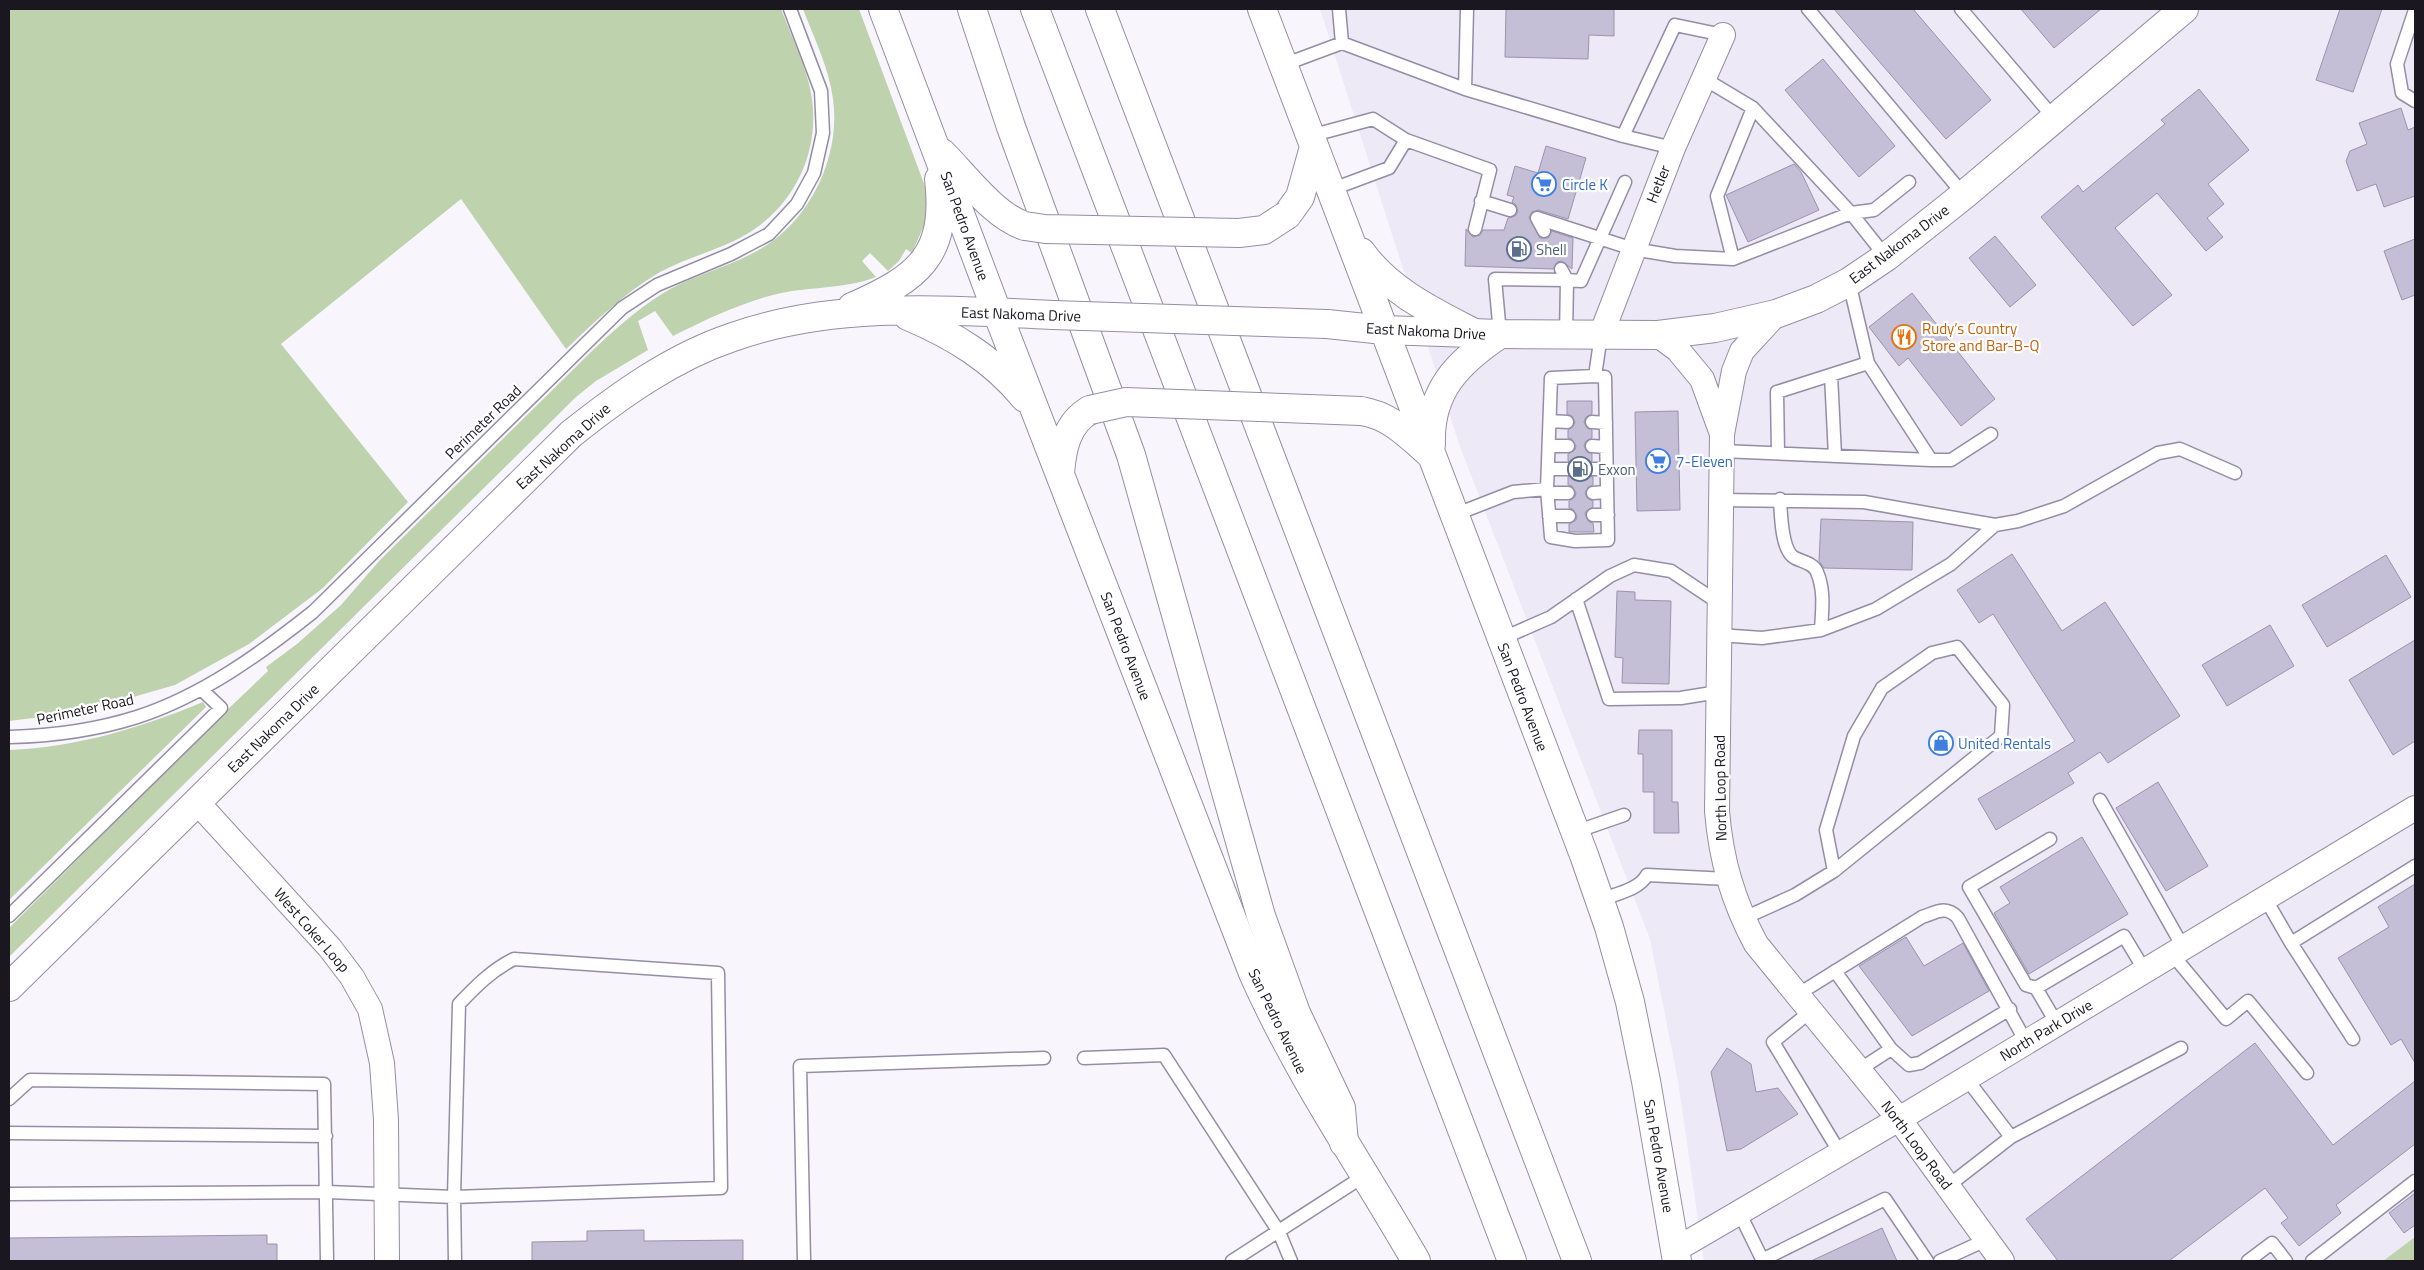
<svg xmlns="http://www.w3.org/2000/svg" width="2424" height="1270" font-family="'Titillium Web',sans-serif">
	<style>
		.built { fill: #ede9f6 }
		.green { fill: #bed2ad }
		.building { fill: #c5bed7; stroke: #9b93ac }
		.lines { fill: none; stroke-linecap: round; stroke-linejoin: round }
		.service-casing { stroke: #948da5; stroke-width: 15 }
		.minor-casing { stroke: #948da5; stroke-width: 26 }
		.tertiary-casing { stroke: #948da5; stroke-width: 30 }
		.secondary-casing { stroke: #948da5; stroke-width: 30 }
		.motorway-casing { stroke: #948da5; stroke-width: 30 }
		.service { stroke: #fff; stroke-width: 12 }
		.minor { stroke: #fff; stroke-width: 24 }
		.tertiary { stroke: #fff; stroke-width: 28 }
		.secondary { stroke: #fff; stroke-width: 28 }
		.motorway { stroke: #fff; stroke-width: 28 }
		.secondary-bridge-casing { stroke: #948da5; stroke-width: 30; stroke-linecap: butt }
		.secondary-bridge { stroke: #fff; stroke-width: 28 }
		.labels { text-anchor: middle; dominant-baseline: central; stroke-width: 4.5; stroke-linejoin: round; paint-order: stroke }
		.shop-label { font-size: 15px; fill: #366cbe; stroke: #fff; text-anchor: start }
		.street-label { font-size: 15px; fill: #1a1720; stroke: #fff }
		.service-label { font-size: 15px; fill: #4e5e75; stroke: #fff; text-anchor: start }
		.food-label { font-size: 15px; fill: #c56008; stroke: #fff; text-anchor: start }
	</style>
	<rect width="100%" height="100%" fill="#f8f6fc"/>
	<!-- built -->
	<path class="built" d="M1320 9H2415V1237L2383 1261H1704L1678 1081 1650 939 1459 444Z"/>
	<!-- green -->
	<path class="green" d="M9 9H781C790 32 801 56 808 80 825 140 800 202 747 234 720 250 688 257 660 272 624 293 596 321 566 349L461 199 281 344 408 502 323 588 249 644 175 685 81 712 9 721Z
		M803 9H859L926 189V221L912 253 906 249 899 261 888 271 870 253 862 261 876 277C843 290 806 286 773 295 738 304 705 320 673 336L655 311 638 321 648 350 596 381 576 397 9 957V928L224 713 268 671 266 667 297 644 341 605 380 560 595 348C619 326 643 304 672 288 701 273 734 265 762 248 811 219 841 155 833 99 829 68 814 38 803 9Z
		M203 702 206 707 9 900V750C78 747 140 728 203 702Z
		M2415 1237V1261H2383Z"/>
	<!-- building -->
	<path class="building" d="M1506 9H1614V36L1589 35 1588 59 1505 57Z
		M1834 9H1913L1991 100 1946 139Z
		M2021 9H2101L2054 48Z
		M2340 9H2382L2353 92 2316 80Z
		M1823 59 1895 146 1859 177 1785 90Z
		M2199 89 2249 150 2208 184 2224 204 2207 218 2223 237 2206 251 2157 193 2115 228 2172 295 2133 326 2041 217 2078 185 2083 192 2165 124 2161 120Z
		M2401 108 2408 130 2415 127V196L2384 207 2376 184 2357 191 2346 161 2350 151 2367 144 2359 123Z
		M1546 146 1586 158 1568 219 1538 210 1532 212 1529 217 1540 238H1548L1552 231 1573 238 1572 269 1562 261 1557 262 1553 269 1465 266 1466 229 1473 237 1480 235 1483 230H1504L1508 218 1515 216 1518 212 1516 205 1512 202 1514 197 1507 195 1515 166 1538 173Z
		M1794 164 1801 172 1819 210 1748 242 1726 195Z
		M1995 236 2036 285 2010 307 1969 258Z
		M2415 239V295L2402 300 2384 251Z
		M1912 293 1995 399 1961 426 1908 358 1899 366 1869 327Z
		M1567 401H1592V414L1586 417 1584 422 1587 428 1592 430V438L1586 441 1584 446 1587 452 1592 454V461L1585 465 1584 469 1588 476 1593 477V485L1588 487 1585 493 1587 498 1593 501V507L1586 511 1585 515 1589 522 1593 523 1594 532H1569V524L1576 520 1577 516 1573 509 1569 508V501L1575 497 1576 493 1572 486 1568 485V477L1575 473 1576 469 1572 462 1568 461V454L1575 450 1576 446 1572 439 1568 438V430L1573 427 1575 422 1572 416 1567 414Z
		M1678 411 1680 510 1637 511 1635 412Z
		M1821 519 1913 522 1912 570 1824 568 1819 561Z
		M2012 554 2062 631 2105 602 2180 716 2108 763 2100 752 2068 773 2074 783 1996 830 1978 799 2075 741 1993 614 1979 623 1957 590Z
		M2386 555 2411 597 2327 647 2302 605Z
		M1617 591 1635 592V600L1671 601 1669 684 1622 683 1623 658 1615 657Z
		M2270 625 2294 666 2227 706 2202 665Z
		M2415 640V741L2393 755 2349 680Z
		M1639 730H1672V802H1678L1679 833H1654V792H1643V754H1638Z
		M2158 782 2208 866 2166 891 2116 808Z
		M2082 837 2128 914 2029 974 1994 913 2010 903 2000 887Z
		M2415 884V1063L2401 1039 2391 1045 2338 958 2389 927 2378 907Z
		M1906 937 1924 966 1963 943 1989 991 1912 1036 1859 966Z
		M2255 1043 2333 1145 2415 1081V1144L2336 1205 2341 1213 2299 1246 2281 1223 2288 1218 2265 1188 2169 1261H2058L2026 1219Z
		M1727 1048 1751 1064 1756 1092 1778 1088 1798 1114 1741 1149 1727 1151 1711 1072Z
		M2415 1193V1225L2404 1233 2389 1213Z
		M1882 1228 1897 1261H1811Z
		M644 1230V1241L743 1240V1261H532V1242L587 1241V1231Z
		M267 1235V1244H277V1261H9V1238Z"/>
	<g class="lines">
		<defs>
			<path id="service" d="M1339 9 1342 43
				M1808 9 1964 195
				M1961 9 2054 118
				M2415 10 2397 64 2402 93 2415 101
				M1283 65 1342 43 1465 89 1467 9
				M1703 78 1753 108 1851 213 1886 257
				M1465 89 1623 136 1673 148
				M1310 136 1373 119 1406 140 1490 170 1475 229
				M1623 136 1675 25 1723 35
				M1330 190 1389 168 1406 140
				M1481 201 1510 210
				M1537 218 1633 249 1675 256 1733 259 1717 196 1753 108
				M1537 218 1544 231
				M1733 259 1851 213 1874 210 1909 182
				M1500 334 1495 279 1567 280 1561 269
				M1566 336 1567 280 1581 281 1625 182
				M1831 375 1835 456
				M1550 421 1567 422
				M1592 422 1606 423
				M1549 446H1568
				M1592 446 1606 447
				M1722 451 1931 460 1868 363 1849 282
				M1778 453 1777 392 1868 363
				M1931 460H1951L1991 434
				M1548 469H1568
				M1592 469H1607
				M1547 489 1551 378 1595 376
				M1548 493H1568
				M1593 493 1607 492
				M1780 499C1781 514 1781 551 1795 558 1803 562 1813 563 1817 572 1825 591 1822 611 1821 630
				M1719 500 1864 502 1995 525 2018 521 2064 506 2158 453 2180 449 2235 473
				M1454 515 1513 492 1547 489 1551 537 1575 541 1608 540 1605 377 1595 376 1601 335
				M1593 515H1608
				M1549 516H1569
				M1576 599 1609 699 1681 698 1718 692
				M1719 635 1762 638 1821 630 1876 609 1951 564 1995 525
				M1501 639 1551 617 1610 576 1634 565 1671 571 1719 603
				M9 737C51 736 96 730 137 717 202 696 260 654 313 612L622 308 657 285 731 254 769 234 797 204 814 173 823 133 821 91 790 9
				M2100 800 2183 947
				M1575 832 1624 815
				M2050 839 1969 887 2026 985 2036 988 2124 936 2145 971
				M2265 898 2291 943 2415 866
				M1600 900C1615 894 1639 890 1647 875L1728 879
				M9 916 221 708 201 689
				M1742 919 1795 895 1834 871 2001 736 2003 705 1957 647 1932 653 1882 688 1854 736 1826 830 1834 871
				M2291 943 2353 1039
				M2172 954 2226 1019 2248 1001 2307 1073
				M1835 971 1891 1049
				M2036 988 2057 1024
				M1797 995 1922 917C1937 912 1946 905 1958 918L2026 1042
				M1811 1011 1773 1042 1840 1153
				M1084 1058 1164 1055 1279 1232 1291 1261
				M1859 1070 1891 1049 1909 1065 1920 1063 2010 1009
				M9 1099 30 1080 324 1084 327 1261
				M9 1133 326 1136
				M2011 1137 2181 1048
				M1948 1186 2011 1137 1966 1078
				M9 1194 328 1192 454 1197 459 1004C476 986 492 970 514 959L718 973 721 1188 454 1197 455 1261
				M1739 1212 1763 1261
				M1762 1260 1885 1199 1927 1261
				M804 1261 800 1066 1044 1058
				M1232 1261 1364 1176
				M1940 1261 1986 1240
				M2248 1261 2272 1243 2286 1261
				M2312 1261 2415 1181"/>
			<path id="minor" d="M1776 314 1742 351 1734 371 1722 434 1717 811C1721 860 1733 901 1756 944L1899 1119 2002 1261
				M1601 335 1673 148 1723 35
				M1658 335 1678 350 1702 379 1722 434
				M197 802 330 948 352 977 370 1009 382 1063 386 1120 387 1261
				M1675 1250 1899 1119 2415 808"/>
			<path id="tertiary" d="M1384 330 1500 334 1658 335 1715 328 1776 314 1816 299 1849 282 1886 257 1964 195 2184 9"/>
			<path id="secondary" d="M883 9 997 312 1253 973C1298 1075 1361 1165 1416 1261
				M1262 9 1584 855 1609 927 1630 1002 1646 1081 1677 1261
				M942 153C965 176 994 216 1025 226
				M1287 215 1300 197 1314 147
				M1361 252C1389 291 1432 311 1474 333
				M852 307C918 278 948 256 939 179
				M908 316C953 335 993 359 1025 398
				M1327 324 1384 330
				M1361 411C1389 415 1408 434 1429 453
				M1431 444C1429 391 1458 362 1500 334
				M1060 473C1062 448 1067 423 1090 410
				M9 987 571 434C620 395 673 357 733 337 835 301 947 310 1053 315"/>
			<path id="motorway" d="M972 9 1011 127 1131 455 1261 916 1296 1013 1341 1108 1344 1143
				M1035 9 1512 1261
				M1100 9 1577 1261"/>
		</defs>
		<!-- service casing -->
		<use href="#service" class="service-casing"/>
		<!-- minor casing -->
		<use href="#minor" class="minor-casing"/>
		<!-- tertiary casing -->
		<use href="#tertiary" class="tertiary-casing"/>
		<!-- secondary casing -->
		<use href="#secondary" class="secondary-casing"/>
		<!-- motorway casing -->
		<use href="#motorway" class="motorway-casing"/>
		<!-- service -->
		<use href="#service" class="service"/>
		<!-- minor -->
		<use href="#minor" class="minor"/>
		<!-- tertiary -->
		<use href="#tertiary" class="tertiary"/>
		<!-- secondary -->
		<use href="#secondary" class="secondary"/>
		<!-- motorway -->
		<use href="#motorway" class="motorway"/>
		<defs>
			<path id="secondary-bridge" d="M1025 226 1045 229 1239 233 1264 230 1287 215
				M1053 315 1327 324
				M1090 410 1126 402 1361 411"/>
		</defs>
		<!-- secondary-bridge casing -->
		<use href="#secondary-bridge" class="secondary-bridge-casing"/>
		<!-- secondary-bridge -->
		<use href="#secondary-bridge" class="secondary-bridge"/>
	</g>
	<!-- icons -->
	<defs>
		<symbol id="supermarket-ring" viewBox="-11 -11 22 22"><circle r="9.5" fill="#fff" stroke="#3f7fe0" stroke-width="1.5"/><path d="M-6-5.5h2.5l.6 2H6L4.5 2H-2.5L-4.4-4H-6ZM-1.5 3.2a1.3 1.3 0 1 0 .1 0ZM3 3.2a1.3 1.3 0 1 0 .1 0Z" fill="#3f7fe0"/></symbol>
		<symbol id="fuel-ring" viewBox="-11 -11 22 22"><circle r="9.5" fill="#fff" stroke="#5c6f8a" stroke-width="1.5"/><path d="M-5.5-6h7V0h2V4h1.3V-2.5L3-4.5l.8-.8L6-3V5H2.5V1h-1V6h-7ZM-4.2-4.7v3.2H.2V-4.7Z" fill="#5c6f8a"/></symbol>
		<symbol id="restaurant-ring" viewBox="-11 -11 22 22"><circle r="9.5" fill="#fff" stroke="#e8710a" stroke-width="1.5"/><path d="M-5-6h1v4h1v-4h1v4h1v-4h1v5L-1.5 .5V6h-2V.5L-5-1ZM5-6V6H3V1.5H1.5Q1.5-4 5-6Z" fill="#e8710a"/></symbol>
		<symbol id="shop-ring" viewBox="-11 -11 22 22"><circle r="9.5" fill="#fff" stroke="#3f7fe0" stroke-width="1.5"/><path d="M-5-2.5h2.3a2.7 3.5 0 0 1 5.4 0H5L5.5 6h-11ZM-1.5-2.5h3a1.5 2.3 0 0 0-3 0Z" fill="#3f7fe0"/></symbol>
	</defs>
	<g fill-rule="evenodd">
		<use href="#supermarket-ring" x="1530" y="170" width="28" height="28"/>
		<use href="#fuel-ring" x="1505" y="235" width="28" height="28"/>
		<use href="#restaurant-ring" x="1890" y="323" width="28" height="28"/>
		<use href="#supermarket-ring" x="1644" y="447" width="28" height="28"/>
		<use href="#fuel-ring" x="1566" y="455" width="28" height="28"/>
		<use href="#shop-ring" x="1927" y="729" width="28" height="28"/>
	</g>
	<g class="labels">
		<!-- shop labels -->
		<g class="shop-label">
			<text x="1562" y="184">Circle K</text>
			<text x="1676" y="461">7-Eleven</text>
			<text x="1958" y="743">United Rentals</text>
		</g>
		<!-- street labels -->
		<g class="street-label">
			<text transform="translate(1658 184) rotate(-68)">Hetler</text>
			<text transform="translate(965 226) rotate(70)">San Pedro Avenue</text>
			<text transform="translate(1899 244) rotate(-37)">East Nakoma Drive</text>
			<text transform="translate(1021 314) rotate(2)">East Nakoma Drive</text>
			<text transform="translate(1426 331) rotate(3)">East Nakoma Drive</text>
			<text transform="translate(483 422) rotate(-44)">Perimeter Road</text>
			<text transform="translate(563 446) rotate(-42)">East Nakoma Drive</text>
			<text transform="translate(1126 646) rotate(69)">San Pedro Avenue</text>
			<text transform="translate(1523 697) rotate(69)">San Pedro Avenue</text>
			<text transform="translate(85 709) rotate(-12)">Perimeter Road</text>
			<text transform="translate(273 728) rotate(-44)">East Nakoma Drive</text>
			<text transform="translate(1720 788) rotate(-91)">North Loop Road</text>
			<text transform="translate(312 930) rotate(49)">West Coker Loop</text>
			<text transform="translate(1278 1021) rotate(64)">San Pedro Avenue</text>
			<text transform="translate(2046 1030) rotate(-31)">North Park Drive</text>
			<text transform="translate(1917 1145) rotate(53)">North Loop Road</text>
			<text transform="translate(1659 1156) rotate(80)">San Pedro Avenue</text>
		</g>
		<!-- service labels -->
		<g class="service-label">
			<text x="1536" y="249">Shell</text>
			<text x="1598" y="469">Exxon</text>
		</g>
		<!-- food labels -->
		<g class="food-label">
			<text x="1922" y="328">Rudy’s Country<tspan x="1922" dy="17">Store and Bar-B-Q</tspan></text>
		</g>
	</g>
	<!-- border -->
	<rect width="2424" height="1270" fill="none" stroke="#1a1720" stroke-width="20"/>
</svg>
